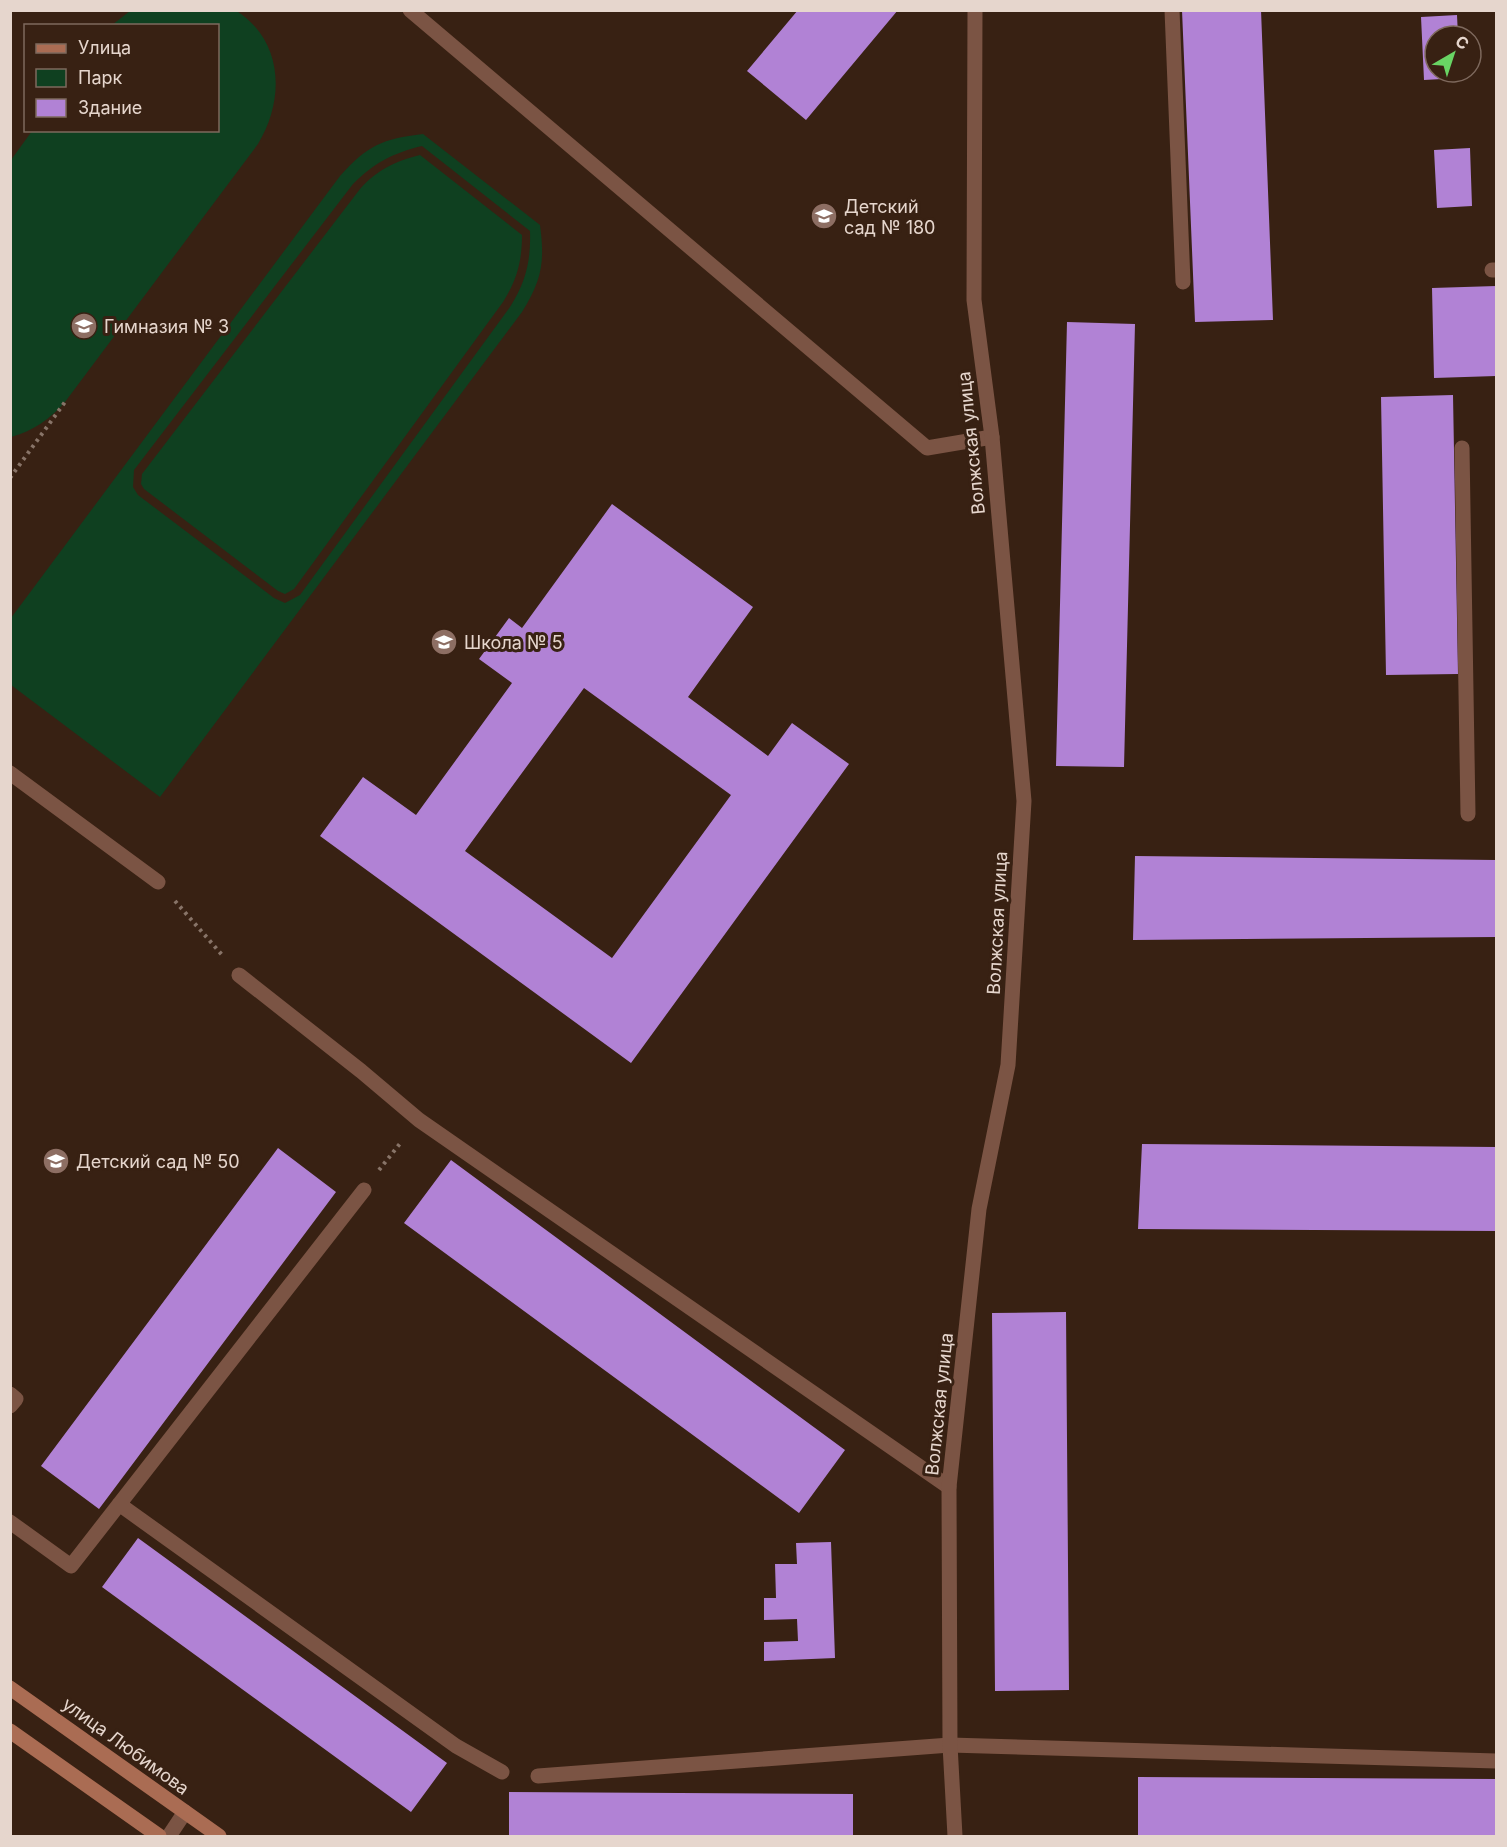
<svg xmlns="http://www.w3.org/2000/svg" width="1507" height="1847" font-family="Inter,sans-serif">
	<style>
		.green { fill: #0f4020; fill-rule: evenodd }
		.building { fill: #b182d5; fill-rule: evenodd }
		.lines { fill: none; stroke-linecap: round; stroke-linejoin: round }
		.path { stroke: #887468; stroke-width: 4; stroke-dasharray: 3 4.5; stroke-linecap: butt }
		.lane { stroke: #7b5444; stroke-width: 15 }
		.street { stroke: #7b5444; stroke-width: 15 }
		.secondary { stroke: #aa6c53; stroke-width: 15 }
		.labels { text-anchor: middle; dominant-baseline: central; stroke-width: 6; stroke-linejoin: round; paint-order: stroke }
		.poi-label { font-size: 18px; fill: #e6d6cd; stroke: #382113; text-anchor: start }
		.street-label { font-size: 18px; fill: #e6d6cd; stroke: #382113 }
	</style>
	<rect width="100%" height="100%" fill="#382113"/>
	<!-- green -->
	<path class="green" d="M130 11 235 10C284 40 285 100 258 144L65 402C50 419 33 431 11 437V160L32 131 218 130V26L112 25Z
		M423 134 540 225C545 262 542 280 522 312L160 797 11 685V618L340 176C368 145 382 139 423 134ZM422 146 530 231C531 260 526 282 510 307L300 595 285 603 274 598 138 495 133 487 134 470 353 184C374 163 393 153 422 146Z
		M420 155 522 235C522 261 517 280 503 302L294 589 285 594 278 591 144 489 141 484 142 474 360 189C377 170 395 161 420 155Z"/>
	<!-- building -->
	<path class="building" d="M798 10H898L806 120 747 71Z
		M1182 10H1261L1273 320 1195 322Z
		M1457 15 1458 36H1435V72H1460V78L1424 80 1421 17Z
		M1470 148 1472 206 1437 208 1434 150Z
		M1496 286V376L1434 378 1432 288Z
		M1067 322 1135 324 1124 767 1056 766Z
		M1453 395 1458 674 1386 675 1381 397Z
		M612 504 753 607 688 697 768 756 792 723 849 764 631 1063 320 836 363 777 416 815 512 683 479 659 509 618 522 628ZM584 688 731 795 612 958 465 851Z
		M1135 856 1496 860V937L1133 940Z
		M1142 1144 1496 1147V1231L1138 1229Z
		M278 1148 336 1192 99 1509 41 1466Z
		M451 1160 845 1450 799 1513 404 1223Z
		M1066 1312 1069 1690 995 1691 992 1313Z
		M138 1538 447 1763 411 1812 102 1587Z
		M831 1542 835 1658 764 1661V1642L798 1641 797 1619 764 1620V1598H776L775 1564H797L796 1543Z
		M1138 1777 1496 1779V1836H1138Z
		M509 1792 853 1794V1836H509Z"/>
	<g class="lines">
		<!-- path -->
		<path class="path" d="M10 478 65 402
			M175 901 223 956
			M379 1170 402 1141"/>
		<!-- lane -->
		<path class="lane" d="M410 10 927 448 992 437
			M1172 10 1183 282
			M1492 270H1496
			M1462 448 1468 814
			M10 773 158 882
			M239 975 361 1071 419 1120 949 1487
			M10 1394 16 1399 10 1406
			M119 1504 456 1746 502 1772
			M10 1522 71 1566 364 1190
			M538 1776 950 1745 1496 1761"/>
		<!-- street -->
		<path class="street" d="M169 1836 185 1812
			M955 1836 950 1745 949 1487 979 1209 1008 1065 1024 801 992 437 974 300 975 10"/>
		<!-- secondary -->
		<path class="secondary" d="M10 1688 219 1836
			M10 1731 159 1836"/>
	</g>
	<!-- icons -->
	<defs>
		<symbol id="school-disc" viewBox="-11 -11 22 22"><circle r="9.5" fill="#8d6e63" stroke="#382113"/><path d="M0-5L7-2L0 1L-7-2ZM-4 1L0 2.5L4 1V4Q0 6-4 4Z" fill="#fff"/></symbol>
	</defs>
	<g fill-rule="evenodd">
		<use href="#school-disc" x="809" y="201" width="30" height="30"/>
		<use href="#school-disc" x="69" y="311" width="30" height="30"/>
		<use href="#school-disc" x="429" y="627" width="30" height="30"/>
		<use href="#school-disc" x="41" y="1146" width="30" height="30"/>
	</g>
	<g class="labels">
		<!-- poi labels -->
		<g class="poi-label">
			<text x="844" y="206">Детский<tspan x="844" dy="21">сад № 180</tspan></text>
			<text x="104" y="326">Гимназия № 3</text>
			<text x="464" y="642">Школа № 5</text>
			<text x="76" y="1161">Детский сад № 50</text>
		</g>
		<!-- street labels -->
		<g class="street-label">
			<text transform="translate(971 443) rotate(-96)">Волжская улица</text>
			<text transform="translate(997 923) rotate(-87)">Волжская улица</text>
			<text transform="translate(939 1404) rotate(-84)">Волжская улица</text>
			<text transform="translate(126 1746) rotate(36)">улица Любимова</text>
		</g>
	</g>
	<!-- border -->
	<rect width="1507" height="1847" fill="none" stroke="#e6d6cd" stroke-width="24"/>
	<!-- legend -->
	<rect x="24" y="24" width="195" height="108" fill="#382113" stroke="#7e695d" stroke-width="1.5"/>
	<rect x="36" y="44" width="30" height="9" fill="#aa6c53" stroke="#7e695d" stroke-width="1.5"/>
	<text x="78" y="54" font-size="18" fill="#e6d6cd">Улица</text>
	<rect x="36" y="69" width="30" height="18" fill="#0f4020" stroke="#7e695d" stroke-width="1.5"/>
	<text x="78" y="84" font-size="18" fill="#e6d6cd">Парк</text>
	<rect x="36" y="99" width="30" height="18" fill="#b182d5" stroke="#7e695d" stroke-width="1.5"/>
	<text x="78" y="114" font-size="18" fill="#e6d6cd">Здание</text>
	<!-- north arrow -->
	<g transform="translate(1453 54) rotate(39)"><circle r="28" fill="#382113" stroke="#7e695d" stroke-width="1.5"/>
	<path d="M0-4.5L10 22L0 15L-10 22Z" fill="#69d464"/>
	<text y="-9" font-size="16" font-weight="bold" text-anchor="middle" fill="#e6d6cd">С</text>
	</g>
</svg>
